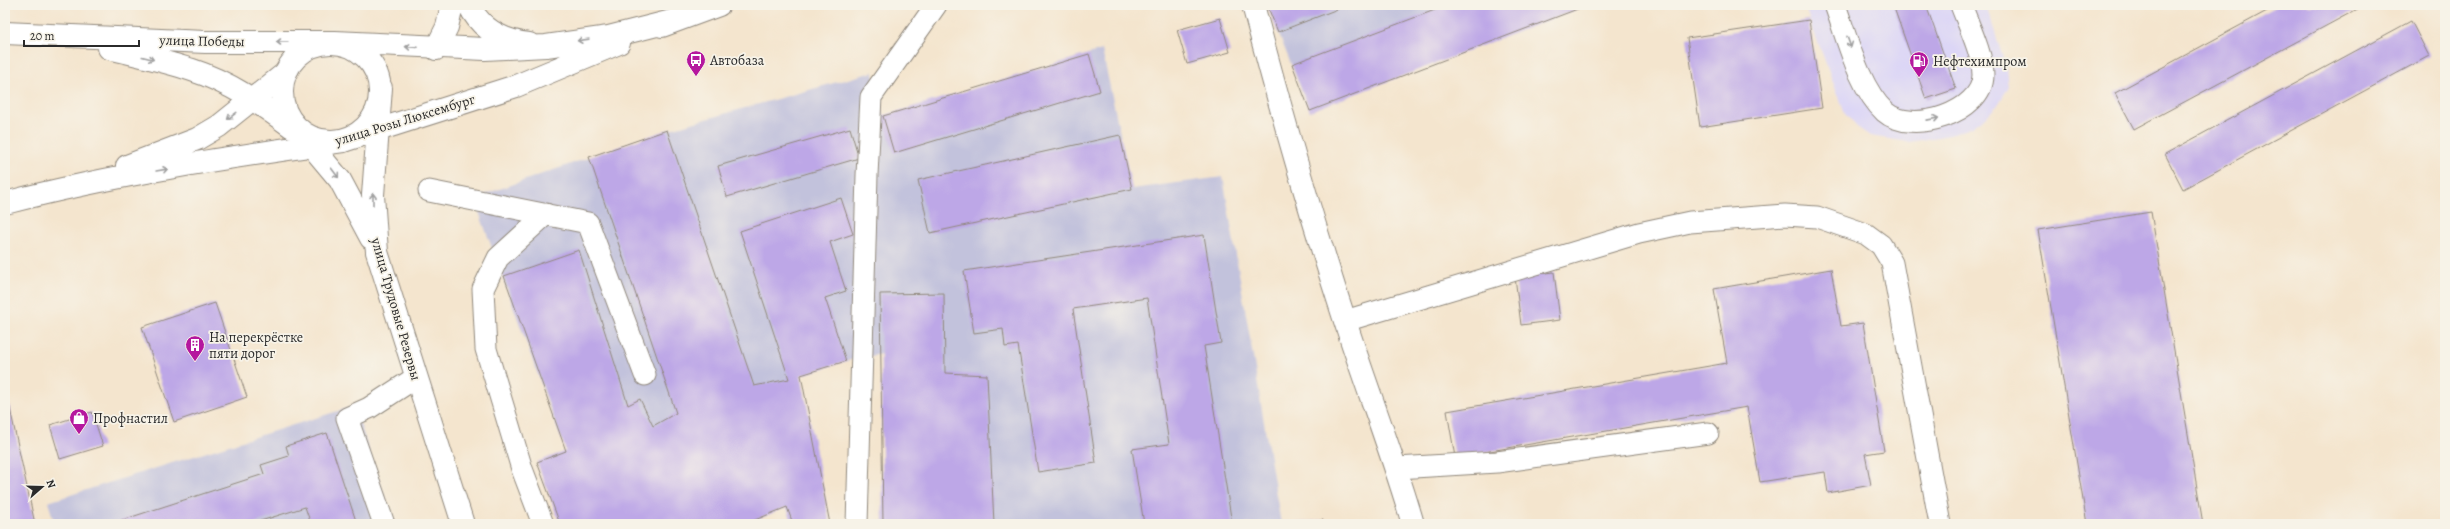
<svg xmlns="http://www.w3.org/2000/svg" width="2450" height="529" font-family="Alegreya,serif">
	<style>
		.built { fill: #dcd6f6 }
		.industrial { fill: #c2c2dc }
		.building { fill: #bda7e7 }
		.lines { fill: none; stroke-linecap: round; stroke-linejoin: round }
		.lane-casing { stroke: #90887c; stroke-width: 23 }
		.street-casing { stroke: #90887c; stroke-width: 24 }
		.secondary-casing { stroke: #90887c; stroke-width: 24 }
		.lane { stroke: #fff; stroke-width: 21 }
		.street { stroke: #fff; stroke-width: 22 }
		.secondary { stroke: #fff; stroke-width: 22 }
		.oneway { stroke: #a0a0a0 }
		.labels { text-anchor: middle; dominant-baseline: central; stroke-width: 3.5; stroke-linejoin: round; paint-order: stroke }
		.street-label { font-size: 14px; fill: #2b2b2b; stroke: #f7f3e8 }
		.poi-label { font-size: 14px; fill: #2b2b2b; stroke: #f7f3e8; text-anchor: start }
	</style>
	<rect width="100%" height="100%" fill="#f7f3e8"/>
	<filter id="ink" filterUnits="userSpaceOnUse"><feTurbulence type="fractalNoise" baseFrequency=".025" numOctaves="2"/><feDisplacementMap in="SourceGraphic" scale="8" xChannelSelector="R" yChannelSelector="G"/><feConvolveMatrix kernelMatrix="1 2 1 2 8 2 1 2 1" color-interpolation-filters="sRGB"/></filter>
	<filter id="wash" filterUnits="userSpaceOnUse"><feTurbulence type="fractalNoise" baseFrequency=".012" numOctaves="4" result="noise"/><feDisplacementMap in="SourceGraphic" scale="16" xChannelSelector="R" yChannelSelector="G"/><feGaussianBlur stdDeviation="0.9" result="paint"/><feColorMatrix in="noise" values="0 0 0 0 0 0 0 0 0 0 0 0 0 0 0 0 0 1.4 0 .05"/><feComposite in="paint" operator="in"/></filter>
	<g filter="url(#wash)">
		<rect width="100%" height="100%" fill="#f4e5ce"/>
		<!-- built -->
		<path class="built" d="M1804 5H1986L2006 67 2008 88 1999 103 1986 117 1972 127 1950 135 1909 142 1870 136 1857 127 1845 114Z"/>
		<!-- industrial -->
		<path class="industrial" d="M1267 5H1588L1310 111Z
			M1102 50 1132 189 1223 177 1281 524H883L881 354 846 361 801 375 830 524H793L787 507 745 524H698L640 399 560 436 474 198 667 130 873 72 883 116Z
			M354 406 394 524H55L48 502Z"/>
		<g id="blocks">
			<!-- building -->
			<path class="building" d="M1267 5H1348L1278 32Z
				M1448 5H1588L1310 111 1292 64Z
				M1893 5H1926L1956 89 1926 99Z
				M2278 5H2365L2134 129 2115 93Z
				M1220 18 1230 52 1187 64 1177 30Z
				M1809 20 1822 108 1700 127 1687 38Z
				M2411 21 2429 56 2183 189 2165 154Z
				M1089 54 1100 91 894 153 883 116Z
				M850 128 859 158 727 197 718 166Z
				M667 130 754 386 789 379 740 231 841 198 853 234 830 242 846 291 825 298 846 361 801 375 830 524H793L787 507 745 524H560L537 462 566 451 504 276 579 250 628 405 640 399 653 426 676 413 589 157Z
				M1120 135 1132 189 930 233 918 180Z
				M2151 212 2203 524H2087L2038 230Z
				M1204 235 1221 343 1204 346 1232 524H1144L1132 449 1169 444 1147 298 1073 309 1096 463 1038 472 1018 345 1005 347 1003 329 974 333 964 271Z
				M1831 269 1841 326 1863 323 1884 451 1865 454 1871 485 1828 493 1825 472 1760 482 1747 407 1455 457 1447 411 1727 363 1714 289Z
				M1554 272 1560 320 1521 325 1515 277Z
				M944 293 945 373 987 375 994 524H883L880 294Z
				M215 303 247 397 174 422 142 327Z
				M5 390H6L35 524H5Z
				M92 412 103 446 60 459 50 425Z
				M327 433 357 524H311L305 507 251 524H110L264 474 261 465 289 456 286 446Z
				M1323 520V524H1296V523Z"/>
		</g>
	</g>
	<g filter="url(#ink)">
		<use href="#blocks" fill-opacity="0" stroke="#90887c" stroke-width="1"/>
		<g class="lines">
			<defs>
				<path id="lane" d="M1835 5C1847 38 1859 88 1885 112 1911 135 1983 113 1983 75 1983 55 1968 24 1961 5
					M429 191 588 223 645 375
					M1345 321 1639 233 1690 222 1785 215 1817 217 1866 234 1881 245 1892 263 1940 524
					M1397 468 1497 462 1708 433
					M384 524 347 418 369 408 415 378
					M543 524 522 469 486 349 483 289 498 258 546 214
					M857 524 867 175 871 97 936 5"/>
				<path id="street" d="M469 5C481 30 503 41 529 44
					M1253 5C1281 111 1311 217 1345 321 1367 389 1393 455 1413 524
					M436 49 447 27 452 5
					M381 88 373 195 377 252 463 524
					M304 137 340 180 371 238
					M127 166 197 139 219 126 284 74
					M5 203C116 174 230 157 343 141"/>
				<path id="secondary" d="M662 26 719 5
					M5 33 205 42H335L485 49 546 46 609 37 676 20
					M282 92a49 49 0 1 1 98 0a49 49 0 1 1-98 0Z
					M109 48C137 55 165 61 192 70 229 82 261 104 292 127
					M343 141 516 86 619 43"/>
			</defs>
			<!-- lane casing -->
			<use href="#lane" class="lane-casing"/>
			<!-- street casing -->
			<use href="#street" class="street-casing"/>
			<!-- secondary casing -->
			<use href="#secondary" class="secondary-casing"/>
			<!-- lane -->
			<use href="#lane" class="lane"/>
			<!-- street -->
			<use href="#street" class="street"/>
			<!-- secondary -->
			<use href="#secondary" class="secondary"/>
		</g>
		<!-- one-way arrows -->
		<defs><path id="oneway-shaft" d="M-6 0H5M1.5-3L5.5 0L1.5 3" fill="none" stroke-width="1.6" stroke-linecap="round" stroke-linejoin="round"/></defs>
		<g class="oneway">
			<use href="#oneway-shaft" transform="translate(583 40) rotate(172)"/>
			<use href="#oneway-shaft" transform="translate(282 42) rotate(180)"/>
			<use href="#oneway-shaft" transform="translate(1849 42) rotate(70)"/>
			<use href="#oneway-shaft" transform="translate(411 47) rotate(-176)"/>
			<use href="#oneway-shaft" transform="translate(148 58) rotate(15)"/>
			<use href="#oneway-shaft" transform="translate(232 116) rotate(143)"/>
			<use href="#oneway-shaft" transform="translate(1933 119) rotate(-11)"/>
			<use href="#oneway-shaft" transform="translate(162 170) rotate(-10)"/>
			<use href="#oneway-shaft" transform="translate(335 173) rotate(53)"/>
			<use href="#oneway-shaft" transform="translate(373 199) rotate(-90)"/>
		</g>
	</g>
	<!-- icons -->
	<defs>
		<symbol id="bus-pin" viewBox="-11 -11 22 30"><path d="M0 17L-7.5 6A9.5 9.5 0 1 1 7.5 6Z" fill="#b5179e" stroke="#f7f3e8"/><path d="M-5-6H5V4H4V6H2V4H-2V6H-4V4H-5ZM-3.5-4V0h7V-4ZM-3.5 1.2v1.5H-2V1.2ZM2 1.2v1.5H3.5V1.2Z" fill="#fff"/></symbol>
		<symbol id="fuel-pin" viewBox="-11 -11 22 30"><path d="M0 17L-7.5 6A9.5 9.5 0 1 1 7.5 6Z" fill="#b5179e" stroke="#f7f3e8"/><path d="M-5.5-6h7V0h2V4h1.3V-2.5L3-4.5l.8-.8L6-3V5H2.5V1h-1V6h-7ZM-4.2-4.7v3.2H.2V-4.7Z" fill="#fff"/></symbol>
		<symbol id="building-pin" viewBox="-11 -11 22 30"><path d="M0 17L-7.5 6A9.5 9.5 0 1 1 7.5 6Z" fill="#b5179e" stroke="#f7f3e8"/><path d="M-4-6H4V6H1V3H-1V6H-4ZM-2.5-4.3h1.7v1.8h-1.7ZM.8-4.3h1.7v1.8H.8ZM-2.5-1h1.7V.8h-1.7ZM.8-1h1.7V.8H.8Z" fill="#fff"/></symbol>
		<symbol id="shop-pin" viewBox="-11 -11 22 30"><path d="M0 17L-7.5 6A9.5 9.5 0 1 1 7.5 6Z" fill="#b5179e" stroke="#f7f3e8"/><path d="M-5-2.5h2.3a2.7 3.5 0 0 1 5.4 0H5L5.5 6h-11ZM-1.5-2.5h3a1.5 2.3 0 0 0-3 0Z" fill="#fff"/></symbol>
	</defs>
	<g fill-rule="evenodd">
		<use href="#bus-pin" x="685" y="49" width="22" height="30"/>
		<use href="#fuel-pin" x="1908" y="50" width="22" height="30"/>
		<use href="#building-pin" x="184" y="334" width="22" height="30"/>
		<use href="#shop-pin" x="68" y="407" width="22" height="30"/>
	</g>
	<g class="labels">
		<!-- street labels -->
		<g class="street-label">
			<text transform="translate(202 41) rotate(1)">улица Победы</text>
			<text transform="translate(405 120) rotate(-17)">улица Розы Люксембург</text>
			<text transform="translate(396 309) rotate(74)">улица Трудовые Резервы</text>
		</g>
		<!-- poi labels -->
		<g class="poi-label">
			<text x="710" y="60">Автобаза</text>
			<text x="1933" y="61">Нефтехимпром</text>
			<text x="209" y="337">На перекрёстке<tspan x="209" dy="16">пяти дорог</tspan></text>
			<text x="93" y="418">Профнастил</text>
		</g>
	</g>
	<!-- margin -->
	<rect width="2450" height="529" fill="none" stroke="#f7f3e8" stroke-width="20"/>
	<!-- north arrow -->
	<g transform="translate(42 487) rotate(70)" stroke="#f7f3e8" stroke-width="3" paint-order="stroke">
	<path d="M0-3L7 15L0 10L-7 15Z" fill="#2b2b2b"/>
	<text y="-6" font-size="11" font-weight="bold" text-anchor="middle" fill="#2b2b2b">N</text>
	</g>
	<!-- scale -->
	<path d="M24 40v6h115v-6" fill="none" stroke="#2b2b2b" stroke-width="2"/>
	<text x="30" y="40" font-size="12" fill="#2b2b2b" stroke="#f7f3e8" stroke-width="3" paint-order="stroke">20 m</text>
</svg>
